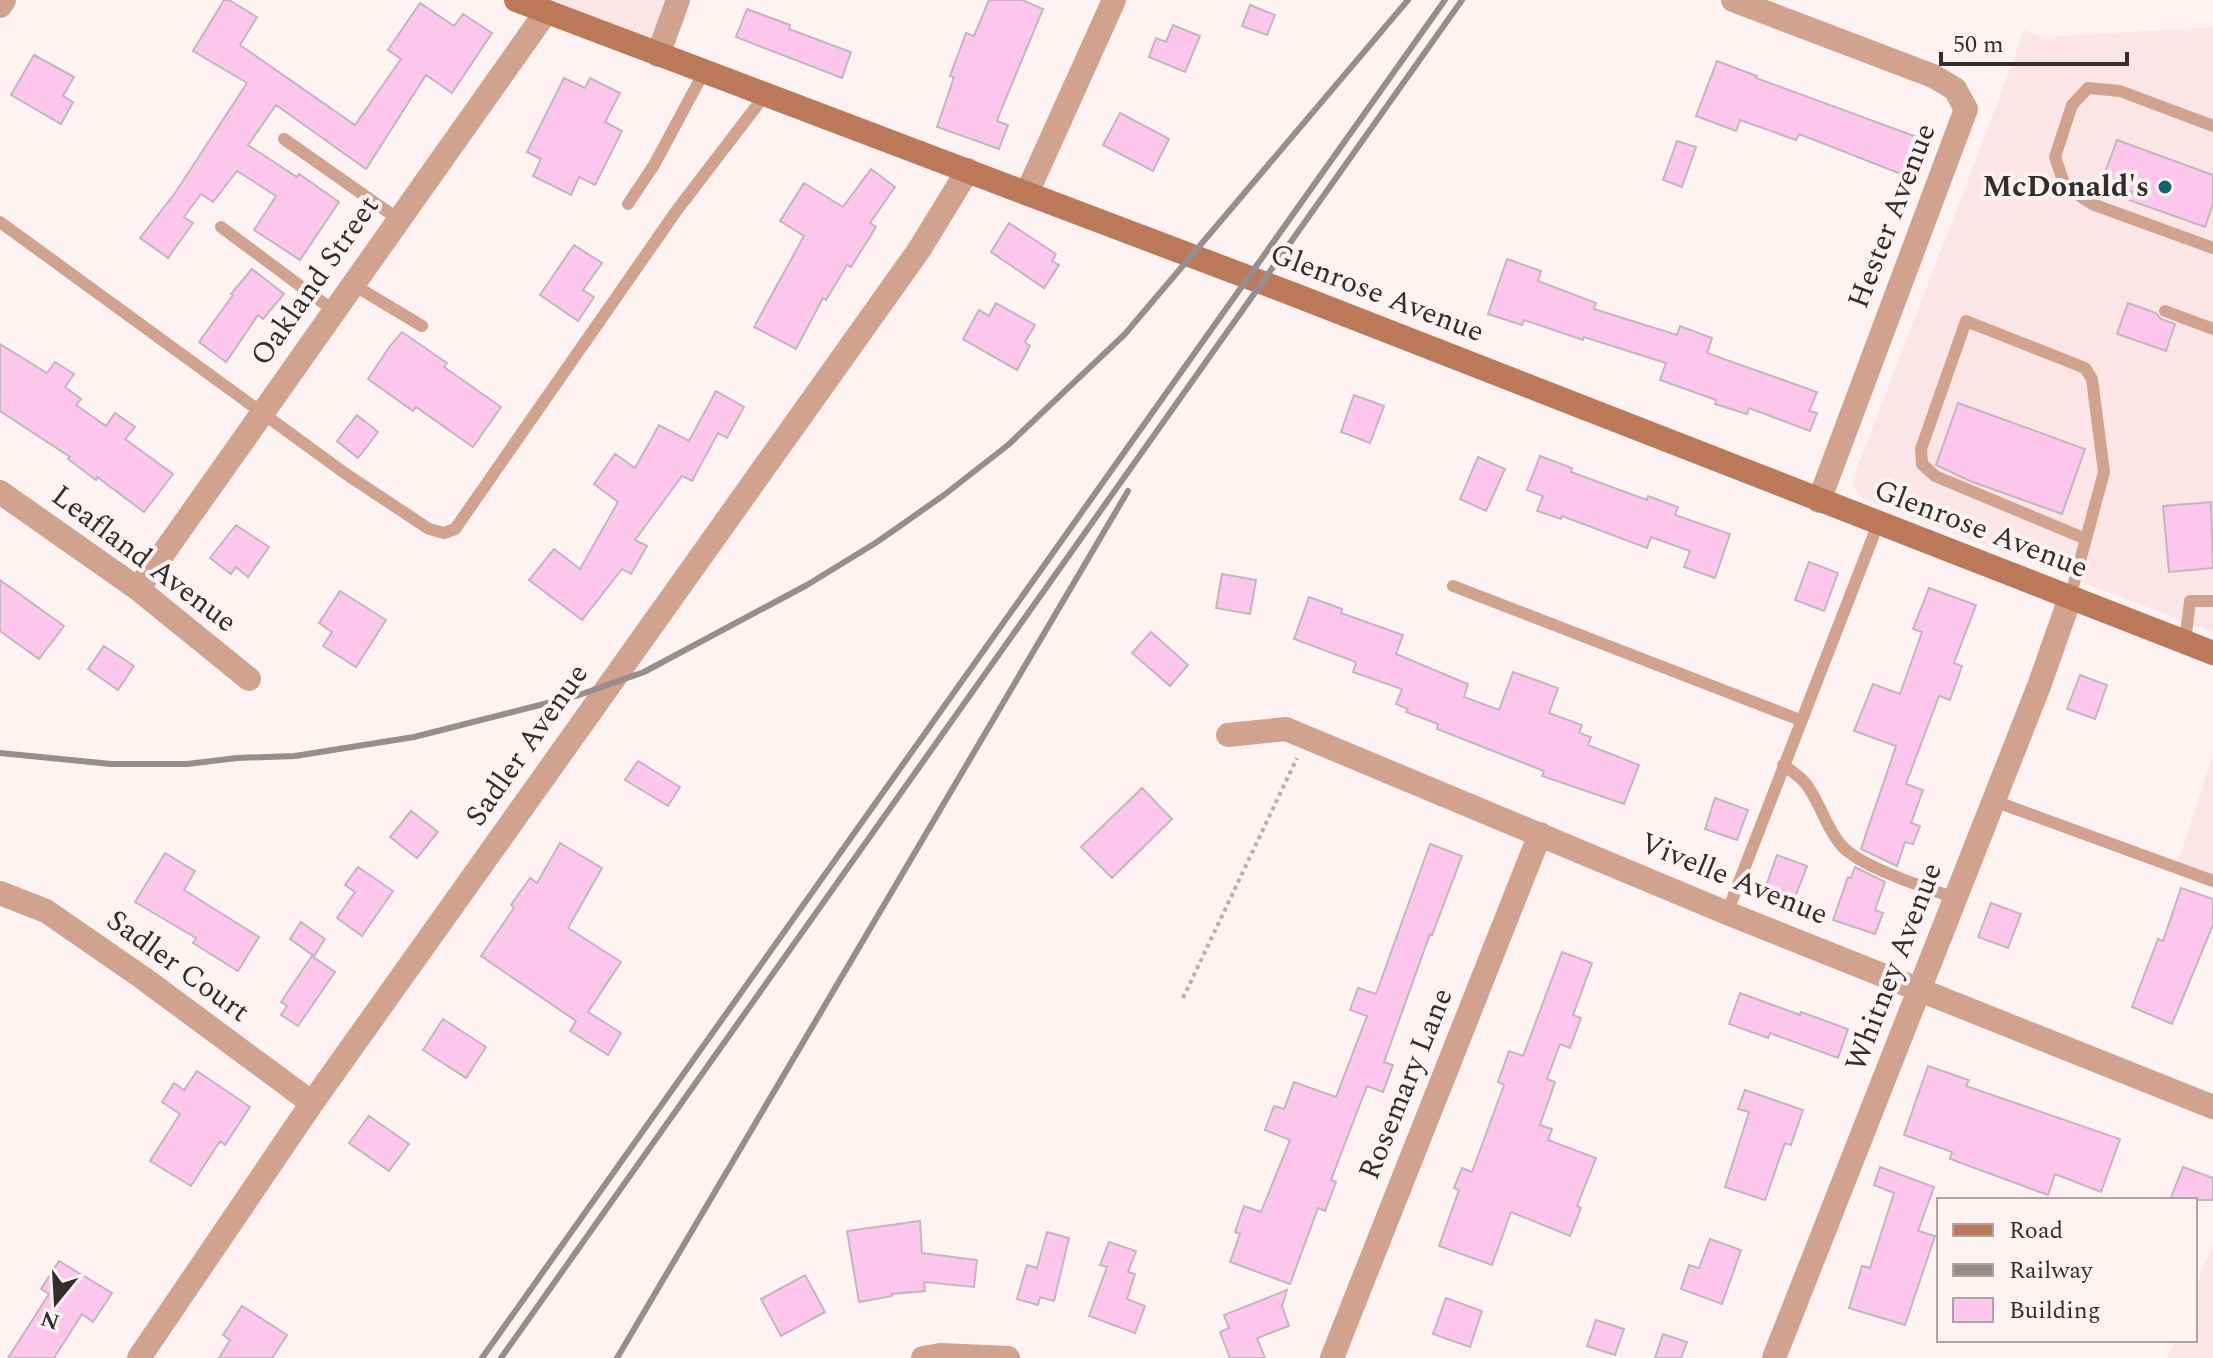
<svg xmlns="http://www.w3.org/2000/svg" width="2213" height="1358" font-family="Spectral,serif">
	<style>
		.built { fill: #fce5e7 }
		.building { fill: #fdc6ec; stroke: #c4b5bf; stroke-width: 2 }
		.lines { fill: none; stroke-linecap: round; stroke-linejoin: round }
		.path { stroke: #b8aeaf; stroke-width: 4; stroke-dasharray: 4 4; stroke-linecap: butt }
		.lane { stroke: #d1a28e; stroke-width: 12 }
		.street { stroke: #d1a28e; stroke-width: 24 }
		.secondary { stroke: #bb795a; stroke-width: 24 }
		.rail { stroke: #978d8e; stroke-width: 6 }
		.poi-dot { fill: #15646b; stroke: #fef2f3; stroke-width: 3 }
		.labels { text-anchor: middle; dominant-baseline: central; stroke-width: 8; stroke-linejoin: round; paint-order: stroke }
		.poi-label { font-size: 30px; font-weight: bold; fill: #342d2e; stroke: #fef2f3; text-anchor: end }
		.street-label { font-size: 30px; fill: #342d2e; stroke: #fef2f3 }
	</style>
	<rect width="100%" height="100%" fill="#fef2f3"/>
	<!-- built -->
	<path class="built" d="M516 0H678L658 55Z
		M2213 27V632L1863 499 1853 486 1857 468 1989 126 2024 30 2044 37Z
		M2213 755V881L2176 868Z
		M2213 1243V1358H2167L2175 1340H2195V1288Z"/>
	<!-- building -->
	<path class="building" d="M224 0H229L257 17 240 45 355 125 401 59 388 50 420 3 454 26 463 14 492 33 452 93 426 75 366 169 276 105 248 145 297 177 299 174 339 202 300 260 254 230 276 196 237 171 213 202 201 194 184 217 193 223 168 258 140 238 175 193 247 83 193 51Z
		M989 0H1022L1043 9 999 115 997 121 1008 125 999 149 937 127 954 77 950 76 966 33 974 36Z
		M1250 5 1275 15 1267 35 1242 26Z
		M747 9 790 25 789 29 851 52 842 78 736 37Z
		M1173 25 1200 36 1185 72 1149 57 1156 38 1166 42Z
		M34 55 74 77 63 96 73 102 61 124 11 95Z
		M1717 61 1757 76 1756 78 1920 138 1906 176 1799 134 1796 140 1740 120 1736 131 1696 116Z
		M564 78 585 88 590 78 620 93 605 122 622 131 595 185 579 177 571 195 533 176 541 159 527 152Z
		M1120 113 1169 139 1153 171 1103 145Z
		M2117 140 2213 175V204L2205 227 2129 200 2132 192 2102 181Z
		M1677 141 1696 147 1682 187 1663 180Z
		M871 169 895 187 870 223 876 227 858 256 851 267 847 265 826 300 823 298 796 349 754 327 804 236 780 221 804 183 843 207Z
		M1009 223 1056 254 1052 261 1059 265 1044 288 991 252Z
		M574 245 602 263 583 290 594 297 578 321 540 295Z
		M1507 259 1541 271 1538 281 1596 303 1594 309 1677 335 1680 326 1712 338 1707 353 1817 392 1809 411 1817 413 1810 431 1749 408 1747 414 1715 404 1716 400 1660 380 1666 363 1584 337 1583 340 1524 320 1522 325 1488 314Z
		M252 269 284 294 263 319 258 315 226 362 199 342 233 295 231 294Z
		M996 303 1035 325 1025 342 1030 346 1017 370 963 339 979 310 989 316Z
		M2128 303 2156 313 2161 319 2175 324 2166 351 2117 334Z
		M402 332 447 363 444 367 501 407 473 447 416 407 413 411 368 379 390 346Z
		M0 344 47 373 55 362 74 374 65 387 81 399 76 405 106 426 115 413 135 427 125 439 173 474 144 512 97 477 96 480 68 459 70 457 0 411Z
		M716 391 744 407 727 438 718 433 692 481 682 476 635 540 647 546 631 574 622 569 582 620 529 580 554 549 580 569 618 502 594 484 615 454 635 468 659 425 689 441Z
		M1354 395 1384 406 1370 443 1341 432Z
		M1958 403 2085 449 2062 514 1970 481 1936 465Z
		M357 415 378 432 358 458 337 441Z
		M1540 456 1572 468 1571 472 1647 500 1648 496 1678 507 1675 515 1730 534 1715 578 1684 567 1690 551 1651 537 1647 548 1562 516 1561 519 1537 511 1543 496 1527 490Z
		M1478 457 1505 469 1486 511 1460 499Z
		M2211 502 2213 568 2169 572 2163 506Z
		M236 525 269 547 248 577 236 567 231 574 210 558Z
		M1809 562 1838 573 1824 611 1795 600Z
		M1222 574 1256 580 1250 614 1216 608Z
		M0 580 64 626 39 659 0 631Z
		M1929 588 1976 605 1954 663 1962 666 1950 700 1939 696 1906 784 1923 790 1911 823 1920 826 1913 844 1905 842 1897 866 1861 849 1896 746 1854 731 1873 684 1900 694 1922 632 1913 629Z
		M340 591 386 620 356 667 323 646 332 632 319 623Z
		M1309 597 1342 609 1341 613 1403 635 1396 654 1468 684 1464 697 1499 710 1513 672 1558 688 1549 713 1582 725 1579 733 1591 737 1588 745 1639 765 1624 804 1542 776 1544 771 1437 729 1438 724 1406 712 1408 709 1396 704 1402 689 1353 672 1356 662 1294 639Z
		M1151 632 1188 665 1170 686 1132 653Z
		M104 646 134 666 118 690 88 669Z
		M2080 675 2107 685 2095 719 2067 709Z
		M638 761 680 787 668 806 625 780Z
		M1142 788 1172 819 1112 878 1081 847Z
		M1715 798 1748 810 1737 840 1705 829Z
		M411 811 438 832 417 858 390 837Z
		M560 843 602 868 568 928 621 962 588 1012 621 1033 608 1055 570 1031 576 1021 481 956 514 908 511 905 530 878 537 883Z
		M1430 844 1462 856 1432 935 1430 934 1384 1062 1393 1065 1383 1092 1367 1086 1331 1180 1336 1182 1325 1211 1318 1208 1290 1284 1230 1262 1240 1234 1235 1232 1244 1206 1261 1212 1290 1140 1265 1130 1274 1106 1284 1109 1294 1082 1336 1097 1367 1016 1350 1010 1358 988 1376 994Z
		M165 853 195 871 184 890 259 937 238 971 193 943 196 938 135 902Z
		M1777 855 1807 866 1794 900 1765 889Z
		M358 867 393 891 362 936 337 918 355 892 345 885Z
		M1855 867 1885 882 1875 910 1883 913 1875 934 1833 920 1848 877 1851 878Z
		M2181 888 2213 899V925L2172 1024 2132 1007 2158 939 2163 941Z
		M1991 903 2021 914 2008 948 1978 937Z
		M301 922 325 939 314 956 290 939Z
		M1562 952 1592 963 1573 1015 1581 1018 1570 1048 1560 1044 1547 1079 1555 1082 1540 1125 1552 1129 1548 1140 1596 1158 1577 1206 1581 1208 1570 1236 1511 1212 1492 1265 1439 1246 1459 1190 1454 1188 1462 1168 1472 1172 1504 1085 1498 1082 1509 1051 1523 1056Z
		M312 956 335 972 298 1026 281 1015 287 1006 281 1002Z
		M1740 993 1800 1015 1801 1012 1848 1029 1838 1058 1770 1033 1768 1038 1729 1024Z
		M443 1019 486 1047 466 1078 423 1050Z
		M1928 1066 1969 1080 1966 1086 2120 1139 2101 1192 2055 1174 2048 1195 1950 1159 1952 1152 1904 1135Z
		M197 1071 250 1107 225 1145 220 1141 191 1186 150 1161 180 1114 162 1102 174 1083 184 1090Z
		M1745 1090 1803 1110 1791 1145 1785 1143 1765 1200 1725 1187 1749 1112 1738 1109Z
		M369 1116 409 1144 389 1171 349 1143Z
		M1880 1167 1934 1187 1918 1231 1935 1236 1905 1325 1849 1308 1862 1266 1870 1268 1894 1193 1874 1185Z
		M2183 1167 2213 1178V1200H2170Z
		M920 1221 922 1253 977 1260 974 1287 924 1282 925 1291 892 1294V1296L859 1302 847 1231Z
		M1047 1232 1069 1238 1054 1301 1040 1297 1038 1305 1017 1299 1027 1265 1037 1268Z
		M1710 1239 1741 1250 1722 1304 1681 1289 1689 1265 1699 1268Z
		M1109 1242 1136 1251 1128 1272 1135 1274 1127 1299 1145 1306 1135 1333 1089 1316 1107 1267 1100 1265Z
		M59 1261 112 1293 93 1322 82 1314 54 1358H8L49 1294 41 1289Z
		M805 1275 825 1312 781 1336 761 1299Z
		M1287 1290 1282 1306 1289 1326 1257 1338 1265 1358H1230L1220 1332 1229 1328 1224 1315Z
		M1446 1298 1482 1311 1470 1347 1433 1334Z
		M242 1306 287 1335 272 1358H219L230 1340 223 1335Z
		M1596 1320 1624 1329 1615 1355 1587 1346Z
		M1663 1334 1687 1342 1681 1358H1655Z"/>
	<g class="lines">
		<!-- path -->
		<path class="path" d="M1183 998 1297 758"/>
		<!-- lane -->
		<path class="lane" d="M2213 126 2120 91 2088 88 2072 105 2055 157 2065 186 2092 204 2213 248
			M284 139 398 219
			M628 204 654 165 704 72
			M0 222 346 474 429 529 444 533 455 529 677 210 765 95
			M221 227 334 311
			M352 284 422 326
			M2165 311 2213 329
			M1453 586 1800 720
			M2070 598 2104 472 2092 379 2085 368 1966 321 1921 449 1922 464 1935 476 2086 539
			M2185 642 2190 601H2213
			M1783 765C1793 772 1804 779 1810 790 1822 808 1827 829 1841 845 1860 867 1926 888 1955 898
			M1994 801 2213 881
			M1727 913 1878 524"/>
		<!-- street -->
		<path class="street" d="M1733 0 1933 76 1955 89 1966 109 1819 501
			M0 6 4 0
			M658 55 678 0
			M1027 193 1114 0
			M0 492 138 589 249 679
			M138 589 546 12
			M1228 735 1286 729 1727 913 2213 1107
			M0 893 46 911 143 978 312 1103
			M139 1358 312 1103 919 250 968 170
			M923 1358 940 1355 1008 1358
			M1332 1358 1540 834
			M1774 1358 2039 686 2070 598"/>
		<!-- secondary -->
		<path class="secondary" d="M516 0 1295 295 2213 653"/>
		<!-- rail -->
		<path class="rail" d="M0 753 111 764H187L237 758 295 756 414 737 579 695 644 672 807 585 877 542 944 495 1008 445 1125 334 1408 0
			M482 1358 1445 0
			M501 1358 1462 0
			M617 1358 1128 491"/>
	</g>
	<!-- markers -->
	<circle class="poi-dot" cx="2165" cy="187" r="8"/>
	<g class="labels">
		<!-- poi labels -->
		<g class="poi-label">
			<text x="2149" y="187">McDonald's</text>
		</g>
		<!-- street labels -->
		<g class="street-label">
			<text transform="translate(1892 216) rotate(-69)">Hester Avenue</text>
			<text transform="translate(315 281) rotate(-55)">Oakland Street</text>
			<text transform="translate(1377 293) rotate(21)">Glenrose Avenue</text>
			<text transform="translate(1981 529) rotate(21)">Glenrose Avenue</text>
			<text transform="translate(144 559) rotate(37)">Leafland Avenue</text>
			<text transform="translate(527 745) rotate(-55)">Sadler Avenue</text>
			<text transform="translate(1734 879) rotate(22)">Vivelle Avenue</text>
			<text transform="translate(178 966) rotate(36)">Sadler Court</text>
			<text transform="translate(1894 967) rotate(-69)">Whitney Avenue</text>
			<text transform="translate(1406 1084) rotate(-68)">Rosemary Lane</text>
		</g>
	</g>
	<!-- legend -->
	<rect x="1937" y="1198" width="260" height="144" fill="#fef2f3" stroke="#ada3a4" stroke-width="2"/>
	<rect x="1953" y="1224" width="40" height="12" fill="#bb795a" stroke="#ada3a4" stroke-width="2"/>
	<text x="2009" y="1238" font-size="24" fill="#342d2e">Road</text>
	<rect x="1953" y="1264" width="40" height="12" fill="#978d8e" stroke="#ada3a4" stroke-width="2"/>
	<text x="2009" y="1278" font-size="24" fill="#342d2e">Railway</text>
	<rect x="1953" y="1298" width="40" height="24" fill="#fdc6ec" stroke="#ada3a4" stroke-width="2"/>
	<text x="2009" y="1318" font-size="24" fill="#342d2e">Building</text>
	<!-- north arrow -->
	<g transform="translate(56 1302) rotate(198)" stroke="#fef2f3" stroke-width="6" paint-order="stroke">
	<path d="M0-6L14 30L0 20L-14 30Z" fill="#342d2e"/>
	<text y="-12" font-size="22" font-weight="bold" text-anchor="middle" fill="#342d2e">N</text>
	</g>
	<!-- scale -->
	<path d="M1941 52v12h186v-12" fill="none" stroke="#342d2e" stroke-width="4"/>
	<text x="1953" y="52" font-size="24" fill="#342d2e" stroke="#fef2f3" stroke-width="6" paint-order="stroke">50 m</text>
</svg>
